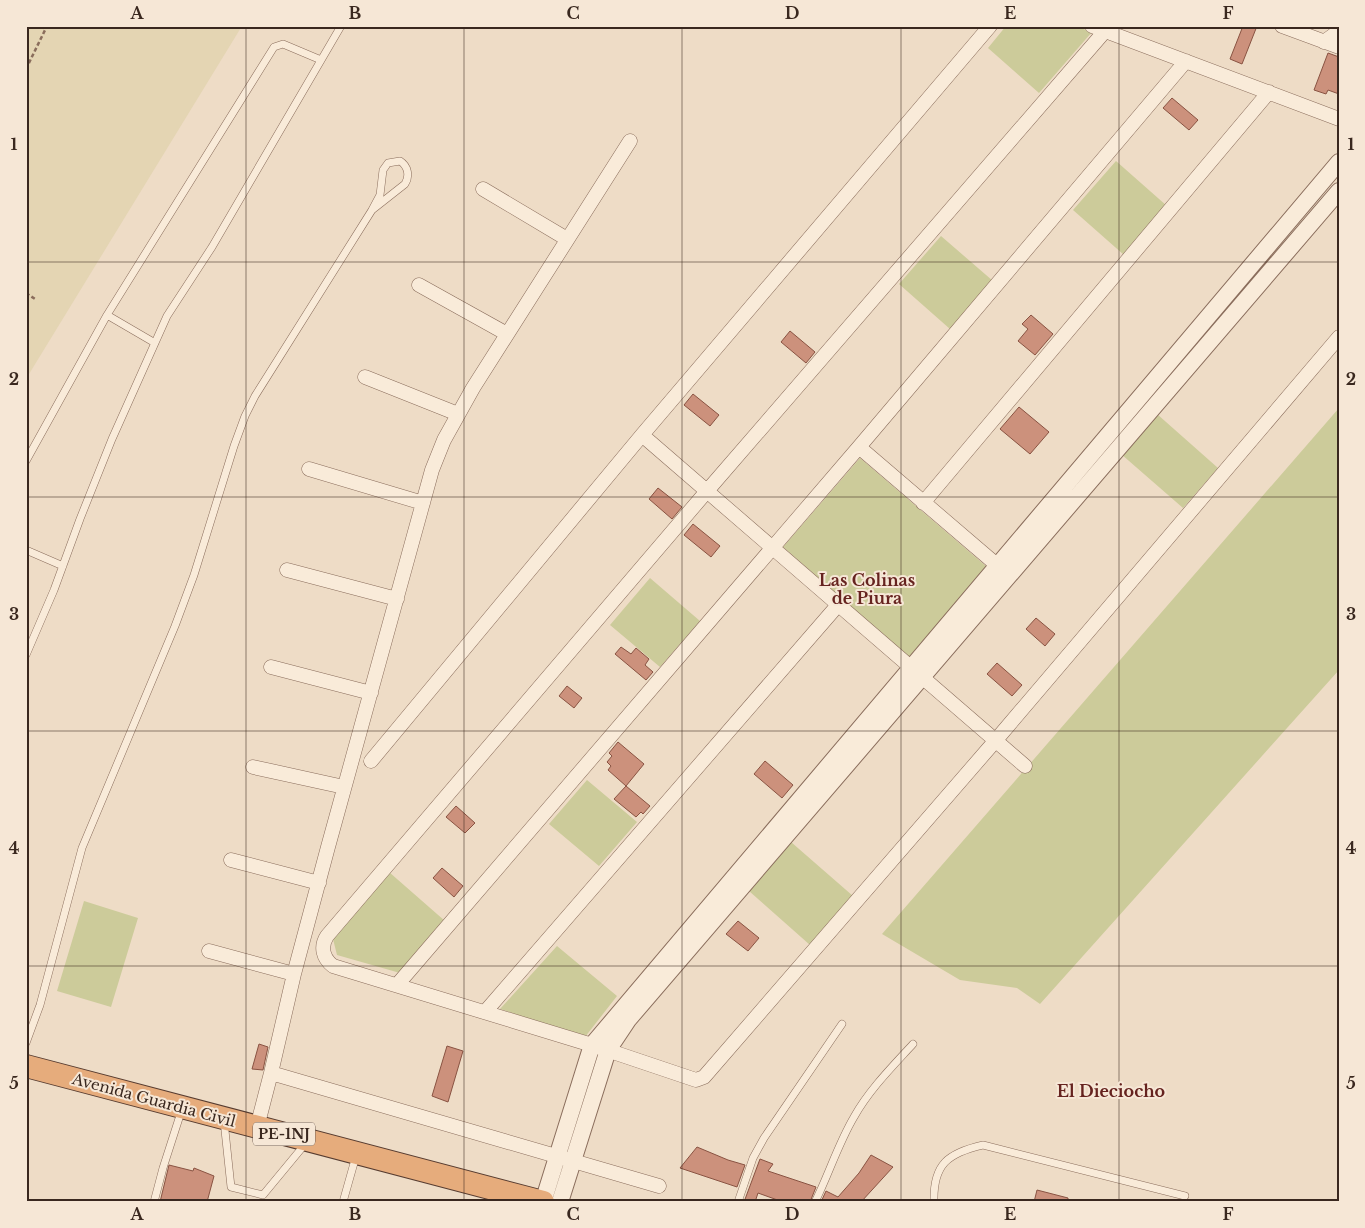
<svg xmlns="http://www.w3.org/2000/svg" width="1365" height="1228" font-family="'Libre Baskerville',serif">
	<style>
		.farmland { fill: #e4d5b3 }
		.green { fill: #cccb9a }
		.building { fill: #cc917c; stroke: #895342 }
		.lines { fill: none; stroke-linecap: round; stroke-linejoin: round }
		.service-casing { stroke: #8a6d5c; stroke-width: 8 }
		.minor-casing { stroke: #8a6d5c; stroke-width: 15 }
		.tertiary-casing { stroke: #8a6d5c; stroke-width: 18 }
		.trunk-casing { stroke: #573c30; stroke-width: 24 }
		.path { stroke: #8a6d5c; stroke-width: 2.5; stroke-dasharray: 4 2.5; stroke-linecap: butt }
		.service { stroke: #f9ebd9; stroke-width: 7 }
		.minor { stroke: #f9ebd9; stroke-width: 14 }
		.tertiary { stroke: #f9ebd9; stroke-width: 16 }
		.trunk { stroke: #e6ac7c; stroke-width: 22 }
		.grid { fill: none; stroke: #3a281f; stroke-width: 1; stroke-opacity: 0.55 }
		.labels { text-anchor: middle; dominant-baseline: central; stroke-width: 4; stroke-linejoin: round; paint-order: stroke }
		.shield { fill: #f6e7d6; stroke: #726156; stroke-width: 1 }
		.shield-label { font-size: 14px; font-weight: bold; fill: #3a281f }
		.street-label { font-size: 15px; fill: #3a281f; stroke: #f6e7d6 }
		.neighbourhood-label { font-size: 16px; font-weight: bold; fill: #66231f; stroke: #f6e7d6 }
		.neatline { fill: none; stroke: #3a281f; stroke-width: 2 }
		.grid-label { font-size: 16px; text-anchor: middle; font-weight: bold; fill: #3a281f }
	</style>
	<rect width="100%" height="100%" fill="#eedcc6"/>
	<!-- farmland -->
	<path class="farmland" d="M26 26H242L26 379Z"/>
	<!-- green -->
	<path class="green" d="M1006 26H1075L1092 32 1039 93 988 48Z
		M1116 161 1167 206 1124 255 1073 210Z
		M941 236 993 281 950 329 899 284Z
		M1339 408V670L1040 1004 1017 988 960 980 882 934Z
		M1157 414 1218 468 1183 508 1121 454Z
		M860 458 987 567 909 657 783 547Z
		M650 578 700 621 660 667 610 625Z
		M587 780 637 822 599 866 549 824Z
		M791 842 853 896 810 945 749 891Z
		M389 872 445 921 400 973 337 955 333 939Z
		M84 901 138 918 111 1007 57 991Z
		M557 946 617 996 585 1037 500 1009Z"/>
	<!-- building -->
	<path class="building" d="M1243 26H1257L1242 64 1230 59Z
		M1328 53 1339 57V94L1328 90 1326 94 1314 90Z
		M1172 98 1198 120 1189 130 1163 108Z
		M1031 315 1053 334 1035 355 1018 341 1028 329 1022 324Z
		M790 331 815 352 806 363 781 342Z
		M693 394 719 415 710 426 684 405Z
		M1019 407 1049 432 1030 454 1000 429Z
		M658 488 682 507 672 519 649 499Z
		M693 524 720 546 711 557 684 535Z
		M1036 618 1055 634 1045 646 1026 629Z
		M621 647 631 654 636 648 649 659 645 665 653 672 646 680 615 654Z
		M997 663 1022 685 1012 696 987 674Z
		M567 686 582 698 574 708 559 696Z
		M618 742 644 764 626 786 650 806 643 814 641 812 636 817 614 799 626 786 608 770 611 766 607 762 612 756 609 753Z
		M765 761 793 785 782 798 754 774Z
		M456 806 475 823 465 833 446 817Z
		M442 868 463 886 454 897 433 878Z
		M738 921 759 938 748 951 726 934Z
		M259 1044 268 1047 263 1070 252 1069Z
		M447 1046 463 1051 448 1102 432 1096Z
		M697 1147 728 1160 745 1165 737 1187 680 1168Z
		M871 1155 893 1167 861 1202H821L826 1191 838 1197 859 1173Z
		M760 1159 773 1164 768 1171 816 1187 810 1202H783L758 1193 755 1202H744Z
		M169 1165 193 1171 194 1168 214 1176 207 1202H160Z
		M1037 1190 1068 1198V1202H1034Z"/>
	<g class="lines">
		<defs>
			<path id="service" d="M107 315 155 343
				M26 461 107 315 274 47 283 44 321 60
				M26 550 63 566
				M26 655 54 590 80 519 112 439 167 316 212 247 341 26
				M26 1043 40 1005 82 848 175 626 194 575 234 446 245 416 255 396 372 210 405 184C410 176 408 166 400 161L388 163 383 170 380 195 372 210
				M224 1121 231 1187 263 1195 306 1143
				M154 1202 163 1168 182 1109
				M343 1202 356 1156
				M738 1202 753 1158 764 1138 842 1024
				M815 1202C829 1174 838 1144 854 1117 869 1090 892 1067 913 1044
				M934 1202C933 1164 948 1153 983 1145L1185 1196"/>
			<path id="minor" d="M1092 26 1339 119
				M1282 26 1339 47
				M1105 31 707 491 327 936C320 947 323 958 333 966L592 1045 696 1080 704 1077 996 740 1339 337
				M1324 42 1339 31
				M483 189 567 239
				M419 285 507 334
				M365 377 458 414
				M642 435 1025 766
				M859 447 998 566
				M309 469 423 503
				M923 503 1269 92
				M287 570 397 599
				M271 667 371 693
				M371 761 642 435 990 26
				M253 767 344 787
				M231 860 319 883
				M209 951 294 974
				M397 985 859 447 1186 61
				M485 1012 838 605
				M271 1073 659 1186
				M257 1127 271 1073 294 974 328 847 432 470 444 440 473 388 630 141"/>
			<path id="tertiary" d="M543 1202 592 1045 1339 162
				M560 1202 608 1050 628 1020 1339 191"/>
			<path id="trunk" d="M26 1066 543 1202"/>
		</defs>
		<!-- service casing -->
		<use href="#service" class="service-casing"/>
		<!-- minor casing -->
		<use href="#minor" class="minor-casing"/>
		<!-- tertiary casing -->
		<use href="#tertiary" class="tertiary-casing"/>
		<!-- trunk casing -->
		<use href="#trunk" class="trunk-casing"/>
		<!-- path -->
		<path class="path" d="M26 69 47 26
			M26 293 35 299"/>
		<!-- service -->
		<use href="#service" class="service"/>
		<!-- minor -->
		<use href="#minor" class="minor"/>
		<!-- tertiary -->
		<use href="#tertiary" class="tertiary"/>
		<!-- trunk -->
		<use href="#trunk" class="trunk"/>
	</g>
	<!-- grid -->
	<path class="grid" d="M246 26V1202M464 26V1202M682 26V1202M901 26V1202M1119 26V1202M26 262H1339M26 497H1339M26 731H1339M26 966H1339"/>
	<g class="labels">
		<!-- shield labels -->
		<rect class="shield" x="253" y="1122.5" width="62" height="23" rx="4"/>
		<g class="shield-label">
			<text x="284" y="1134">PE-1NJ</text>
		</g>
		<!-- street labels -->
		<g class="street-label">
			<text transform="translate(154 1100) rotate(15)">Avenida Guardia Civil</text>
		</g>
		<!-- neighbourhood labels -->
		<g class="neighbourhood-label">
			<text x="867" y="580">Las Colinas<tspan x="867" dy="18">de Piura</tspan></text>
			<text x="1111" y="1091">El Dieciocho</text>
		</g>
	</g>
	<!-- border -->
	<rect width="1365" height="1228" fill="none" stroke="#f6e7d6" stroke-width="55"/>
	<rect x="28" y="28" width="1310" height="1172" class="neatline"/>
	<g class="grid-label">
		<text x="137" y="19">A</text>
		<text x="355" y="19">B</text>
		<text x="573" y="19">C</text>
		<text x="792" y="19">D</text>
		<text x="1010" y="19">E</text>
		<text x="1228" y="19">F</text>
		<text x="14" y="150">1</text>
		<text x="1351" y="150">1</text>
		<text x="14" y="385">2</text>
		<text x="1351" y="385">2</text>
		<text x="14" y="620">3</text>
		<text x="1351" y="620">3</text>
		<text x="14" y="854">4</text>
		<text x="1351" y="854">4</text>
		<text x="14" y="1089">5</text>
		<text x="1351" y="1089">5</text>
		<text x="137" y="1220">A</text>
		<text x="355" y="1220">B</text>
		<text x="573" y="1220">C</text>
		<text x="792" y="1220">D</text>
		<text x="1010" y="1220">E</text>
		<text x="1228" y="1220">F</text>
	</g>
</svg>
